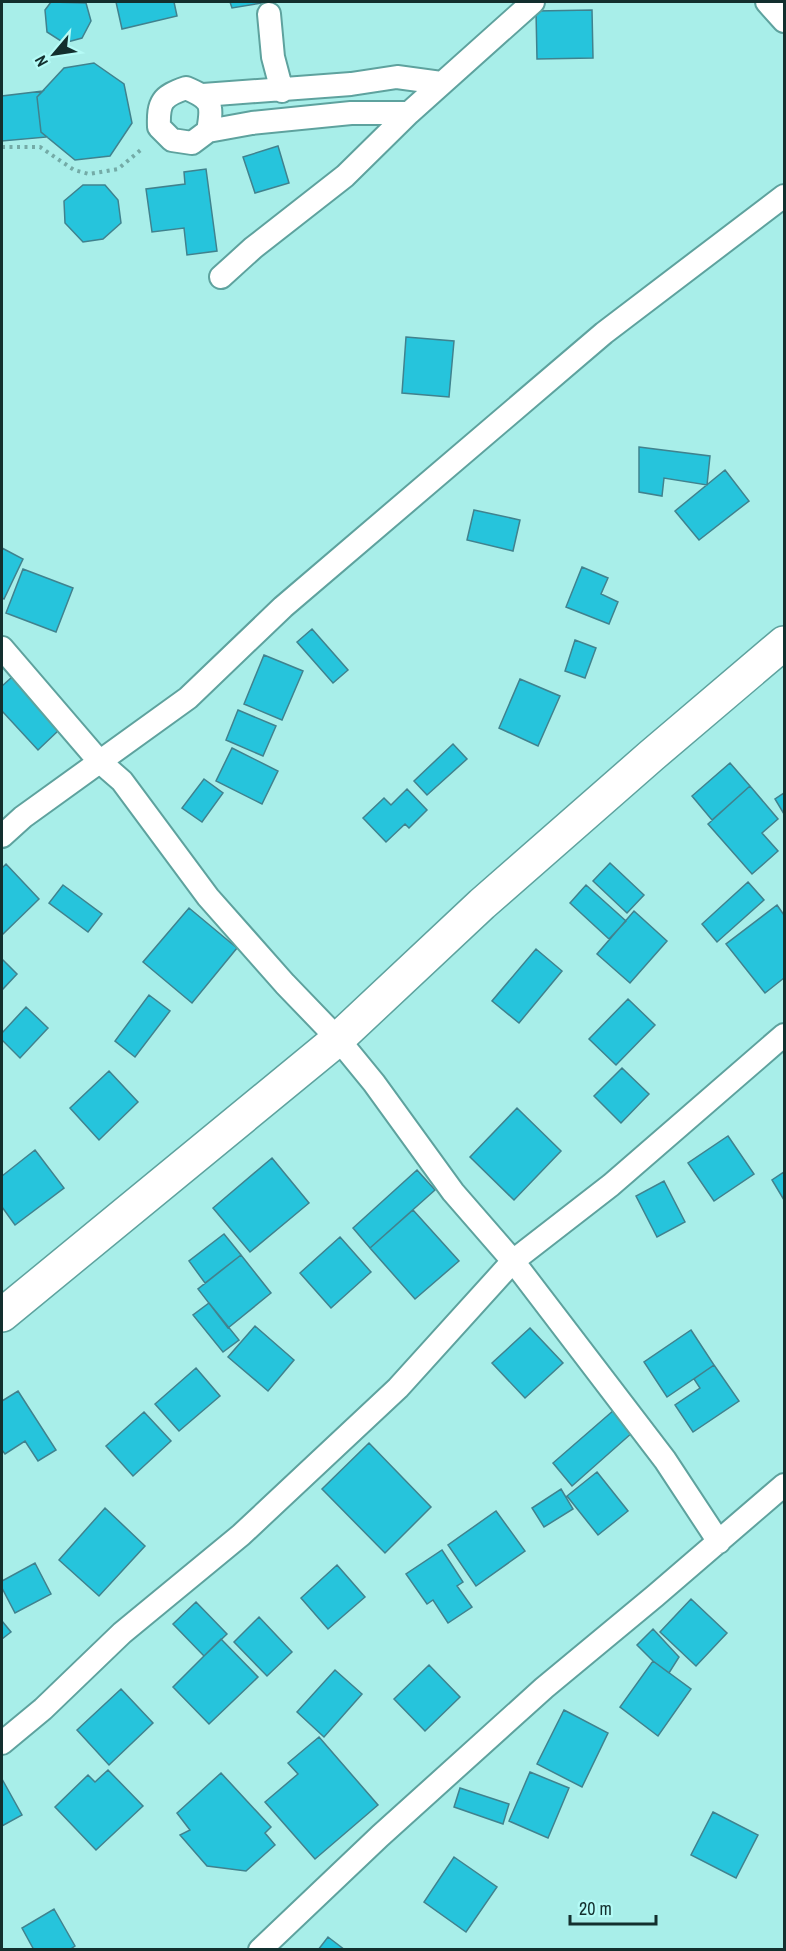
<svg xmlns="http://www.w3.org/2000/svg" width="786" height="1951" font-family="'Archivo Narrow',sans-serif">
	<style>
		.building { fill: #26c4dc; stroke: #40828e; stroke-width: 1.5 }
		.lines { fill: none; stroke-linecap: round; stroke-linejoin: round }
		.street-casing { stroke: #5ea29e; stroke-width: 26 }
		.secondary-casing { stroke: #5ea29e; stroke-width: 36 }
		.path { stroke: #74aba7; stroke-width: 4; stroke-dasharray: 3 4.5; stroke-linecap: butt }
		.street { stroke: #fff; stroke-width: 22 }
		.secondary { stroke: #fff; stroke-width: 33 }
	</style>
	<rect width="100%" height="100%" fill="#a8eee9"/>
	<!-- building -->
	<path class="building" d="M51 2 86 3 91 21 82 38 64 43 47 32 45 10Z
		M116 2H174L177 16 122 29Z
		M230 2H268L232 8Z
		M592 10 593 58 537 59 536 11Z
		M94 63 124 84 132 123 110 156 75 160 41 132 37 97 64 68Z
		M43 91 37 97 41 132 47 137 2 141V96Z
		M278 146 289 183 255 193 243 157Z
		M206 169 217 251 187 255 184 228 152 232 146 189 185 184 184 172Z
		M83 185H105L118 200 121 223 103 239 83 242 65 223 64 201Z
		M406 337 454 341 449 397 402 393Z
		M639 447 710 456 707 485 664 478 662 496 639 492Z
		M725 470 749 501 699 540 675 511Z
		M474 510 520 520 513 551 467 540Z
		M2 548 23 559 4 599 2 598Z
		M582 567 608 578 601 594 618 602 609 624 566 607Z
		M23 569 73 588 56 632 6 613Z
		M312 629 348 670 333 683 297 642Z
		M575 640 596 648 585 678 565 671Z
		M264 655 303 671 282 720 244 704Z
		M12 677 60 729 38 750 2 711V686Z
		M520 679 560 696 538 746 499 728Z
		M238 710 276 726 263 756 226 740Z
		M453 744 467 759 427 795 414 781Z
		M232 748 278 771 262 804 216 781Z
		M730 763 750 786 712 820 692 796Z
		M204 779 223 793 202 822 182 808Z
		M750 786 778 819 762 833 778 851 752 874 708 824Z
		M407 789 427 810 409 828 405 824 386 842 363 818 384 798 391 805Z
		M784 793V814L775 799Z
		M610 863 644 895 627 913 593 881Z
		M6 864 39 899 2 935V868Z
		M748 882 764 900 717 942 702 924Z
		M63 885 102 914 88 932 49 903Z
		M586 885 626 921 609 939 570 903Z
		M777 905 784 915V978L765 993 726 944Z
		M189 908 237 948 192 1003 143 962Z
		M634 911 667 941 630 983 597 954Z
		M536 949 562 971 519 1023 492 1001Z
		M2 959 17 974 2 990Z
		M149 995 170 1011 135 1057 115 1041Z
		M628 999 655 1025 616 1065 589 1039Z
		M26 1007 48 1028 20 1058 2 1040V1033Z
		M622 1068 649 1094 621 1123 594 1096Z
		M109 1071 138 1102 99 1140 70 1108Z
		M517 1108 561 1151 514 1200 470 1157Z
		M728 1136 754 1174 714 1201 688 1163Z
		M35 1150 64 1188 15 1225 2 1207V1176Z
		M272 1158 309 1203 250 1252 213 1208Z
		M417 1170 435 1190 370 1248 353 1228Z
		M784 1172V1200L772 1180Z
		M664 1181 685 1222 657 1237 636 1196Z
		M413 1210 459 1261 415 1299 370 1248Z
		M224 1234 241 1255 205 1283 189 1261Z
		M340 1237 371 1272 331 1308 300 1273Z
		M241 1255 271 1293 228 1328 198 1289Z
		M209 1303 239 1340 223 1352 193 1315Z
		M255 1326 294 1360 268 1391 228 1357Z
		M530 1328 563 1363 525 1398 492 1363Z
		M691 1330 714 1365 667 1397 644 1362Z
		M714 1365 739 1401 693 1432 675 1405 700 1388 694 1379Z
		M196 1368 220 1396 179 1431 155 1404Z
		M18 1391 56 1450 38 1461 25 1441 5 1454 2 1450V1401Z
		M614 1410 633 1432 572 1486 553 1463Z
		M144 1412 171 1441 133 1476 106 1446Z
		M369 1443 431 1507 385 1553 322 1489Z
		M597 1472 628 1511 598 1535 567 1496Z
		M561 1489 573 1509 544 1527 532 1508Z
		M105 1508 145 1546 99 1596 59 1560Z
		M496 1511 525 1551 476 1586 448 1545Z
		M442 1550 463 1582 457 1586 472 1607 448 1623 433 1600 427 1604 406 1574Z
		M35 1563 51 1594 15 1613 2 1588V1581Z
		M337 1565 365 1597 328 1629 301 1598Z
		M691 1599 727 1633 696 1666 660 1632Z
		M196 1602 227 1634 204 1656 173 1624Z
		M259 1617 292 1652 267 1676 234 1642Z
		M2 1621 11 1632 2 1639Z
		M653 1629 679 1657 669 1673 653 1661 637 1645Z
		M221 1639 258 1677 209 1724 173 1687Z
		M653 1661 691 1689 658 1736 620 1707Z
		M429 1665 460 1697 425 1731 394 1699Z
		M335 1670 362 1694 324 1737 297 1712Z
		M121 1689 153 1723 109 1765 77 1730Z
		M564 1710 608 1733 582 1787 537 1764Z
		M319 1737 378 1805 315 1859 265 1802 298 1774 288 1763Z
		M108 1770 143 1806 96 1850 55 1807 88 1775 95 1782Z
		M530 1772 569 1788 548 1838 509 1821Z
		M221 1773 271 1827 265 1833 275 1845 246 1871 207 1866 180 1835 190 1830 177 1813Z
		M2 1779 22 1815 2 1826Z
		M460 1788 509 1804 503 1824 454 1807Z
		M713 1812 758 1835 736 1878 691 1855Z
		M454 1857 497 1887 466 1932 424 1902Z
		M54 1909 75 1946 69 1950H34L22 1928Z
		M328 1937 345 1950H318Z"/>
	<g class="lines">
		<defs>
			<path id="street" d="M767 2 784 21
				M269 14 273 57 282 91
				M186 88C212 99 213 104 208 131L192 143 172 140 159 127C158 102 162 96 186 88Z
				M203 95 351 84 397 77 441 83
				M208 131 252 123 351 113H409
				M221 277 253 248 345 176 409 113 533 2
				M2 648 99 761 122 781 208 897 285 984 338 1039 374 1083 453 1192 513 1261 665 1460 719 1542
				M2 836 23 817 188 698 283 607 604 333 784 196
				M2 1743 43 1709 122 1633 241 1535 398 1388 513 1261 611 1185 784 1035
				M260 1950 380 1836 544 1688 655 1596 784 1485"/>
			<path id="secondary" d="M2 1315 338 1039 482 904 651 756 784 643"/>
		</defs>
		<!-- street casing -->
		<use href="#street" class="street-casing"/>
		<!-- secondary casing -->
		<use href="#secondary" class="secondary-casing"/>
		<!-- path -->
		<path class="path" d="M2 147H40L74 170 89 174 118 169 143 148"/>
		<!-- street -->
		<use href="#street" class="street"/>
		<!-- secondary -->
		<use href="#secondary" class="secondary"/>
	</g>
	<!-- border -->
	<rect width="786" height="1951" fill="none" stroke="#132f2e" stroke-width="6"/>
	<!-- north arrow -->
	<g transform="translate(54 54) rotate(241)" stroke="#b5fbf6" stroke-width="4.5" paint-order="stroke">
	<path d="M0-4.5L10 22L0 15L-10 22Z" fill="#132f2e"/>
	<text y="-9" font-size="16" font-weight="bold" text-anchor="middle" fill="#132f2e">N</text>
	</g>
	<!-- scale -->
	<path d="M570 1915v9h86v-9" fill="none" stroke="#132f2e" stroke-width="3"/>
	<text x="579" y="1915" font-size="18" fill="#132f2e" stroke="#b5fbf6" stroke-width="4.5" paint-order="stroke">20 m</text>
</svg>
